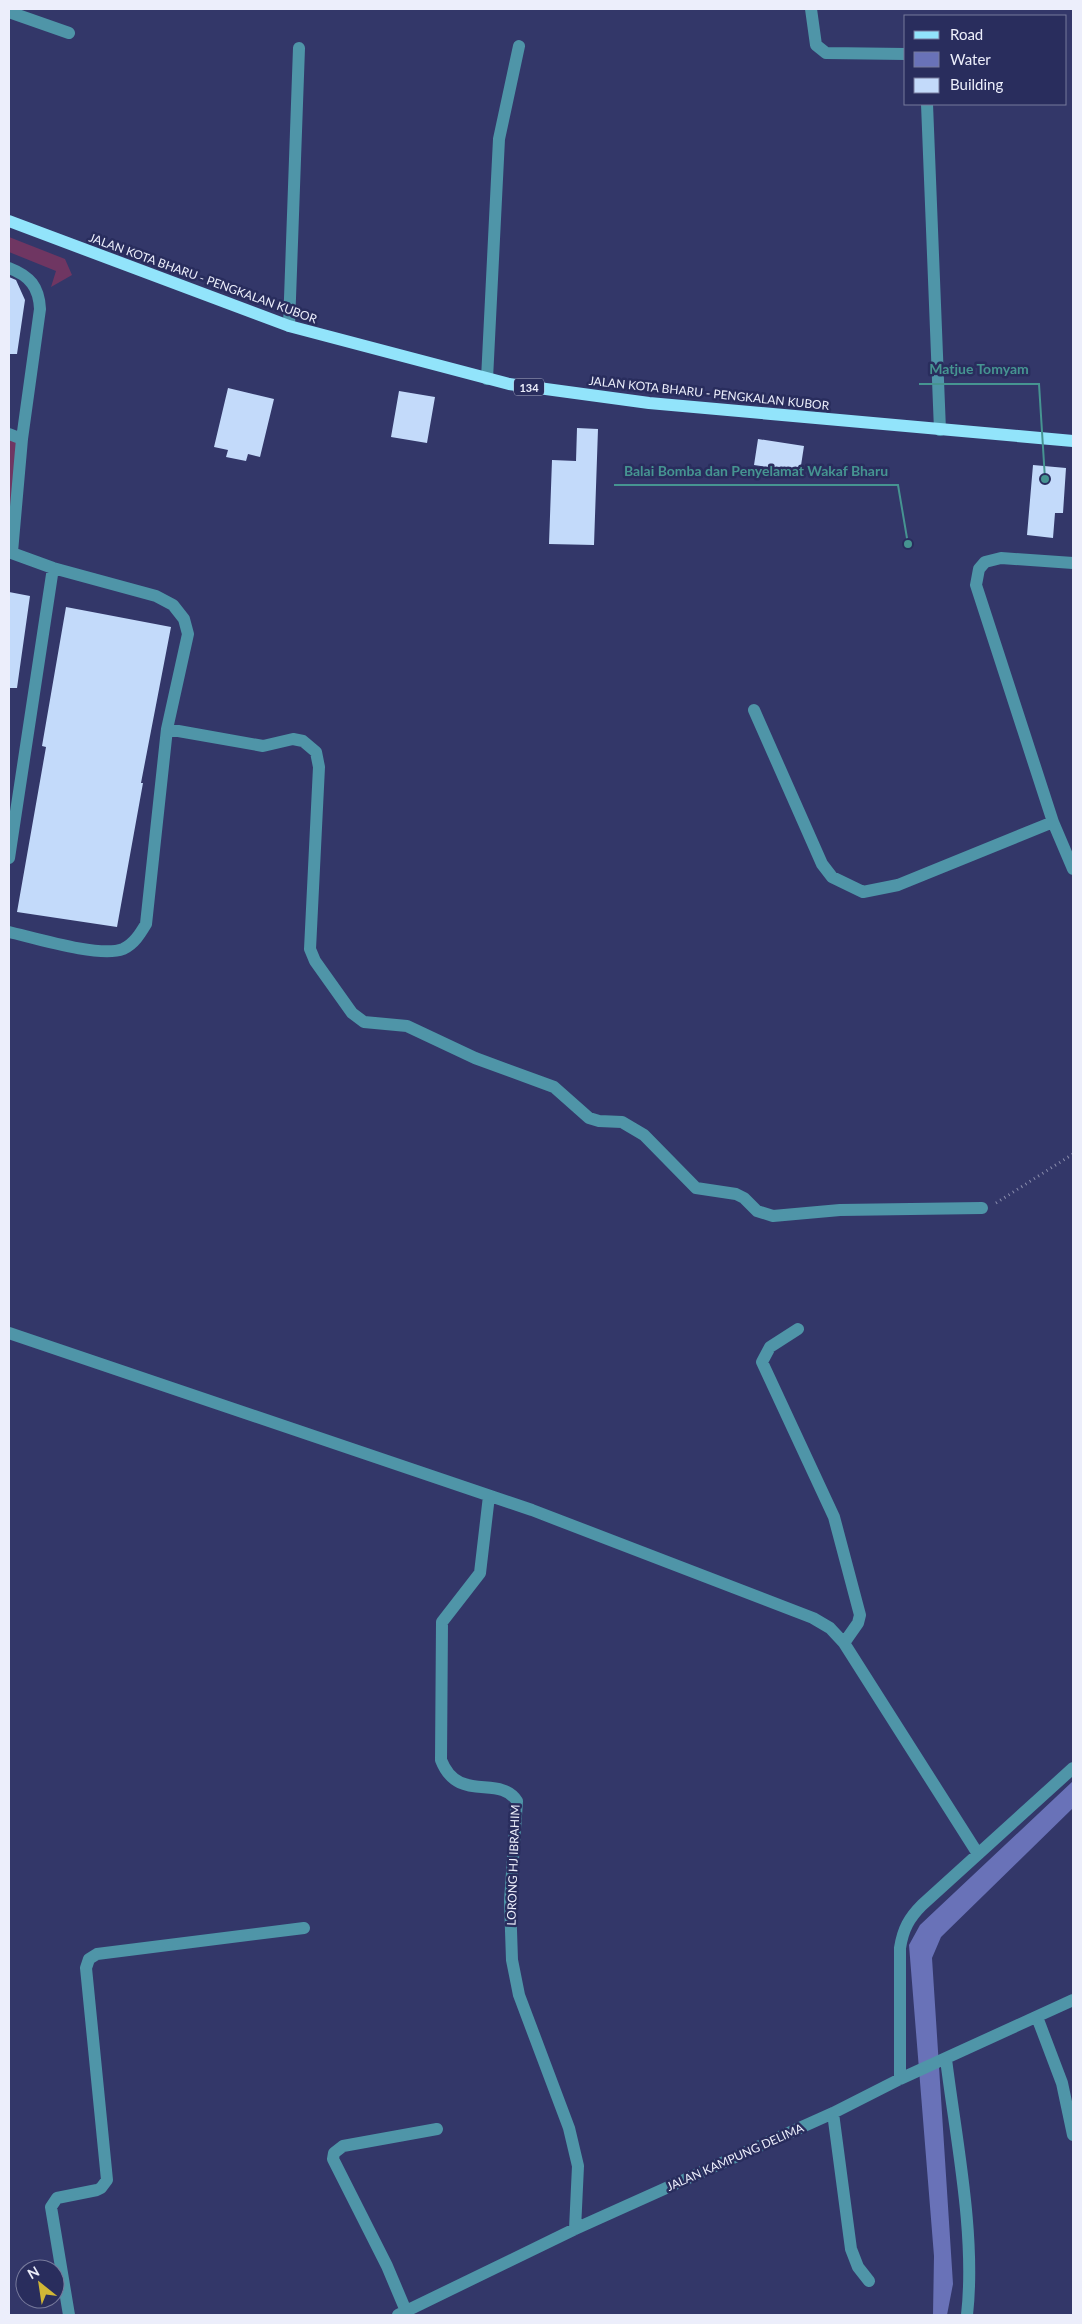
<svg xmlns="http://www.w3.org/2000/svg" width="1082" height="2324" font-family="Lato,sans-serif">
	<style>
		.green { fill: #6f3662 }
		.water { fill: #6972b8 }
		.building { fill: #c3dafa }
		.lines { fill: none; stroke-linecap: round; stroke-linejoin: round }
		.path { stroke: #8b8eae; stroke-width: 3; stroke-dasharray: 1 4; stroke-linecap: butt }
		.minor { stroke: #4f95a8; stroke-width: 12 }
		.major { stroke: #92e4fb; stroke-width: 12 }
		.labels { text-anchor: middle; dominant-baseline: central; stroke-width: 5; stroke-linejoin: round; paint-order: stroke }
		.shield { fill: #292d5d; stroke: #b2b4cc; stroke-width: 1 }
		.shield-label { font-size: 11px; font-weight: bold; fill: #eceefb }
		.street-label { font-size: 12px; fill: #eceefb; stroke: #292d5d }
		.leader { fill: none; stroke: #469491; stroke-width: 2 }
		.callout-dot { fill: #469491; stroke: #292d5d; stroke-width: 2 }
		.callout-label { font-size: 14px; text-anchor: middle; font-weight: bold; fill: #469491; stroke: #292d5d; stroke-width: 5; stroke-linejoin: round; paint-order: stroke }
	</style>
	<rect width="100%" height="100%" fill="#333769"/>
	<!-- green -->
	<path class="green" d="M9 237 65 259 72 275 51 287 56 271 9 252Z
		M9 434 22 439 9 552Z"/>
	<!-- water -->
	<path class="water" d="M1073 1781V1808L941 1937 932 1958 953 2284 947 2315H933L934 2256 909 1945 920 1925Z"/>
	<!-- building -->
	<path class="building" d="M9 277 16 280 25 300 17 354H9Z
		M228 388 274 399 260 457 248 454 246 461 226 457 228 450 214 447Z
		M399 391 435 397 427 443 391 437Z
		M577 428 598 429 594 545 549 544 552 460 576 461Z
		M758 439 804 446 800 472 754 465Z
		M1033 465 1066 468 1063 513H1055L1053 538 1027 535Z
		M9 592 30 596 17 688H9Z
		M66 607 171 627 141 783H143L117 927 17 912 46 747 42 746Z"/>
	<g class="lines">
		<!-- path -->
		<path class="path" d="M996 1203 1073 1154"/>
		<!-- minor -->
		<path class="minor" d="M811 9 816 45 826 53 906 54
			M9 12 69 33
			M927 104 940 430
			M9 268C30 276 39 287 40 309L22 439 12 552
			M289 326 299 48
			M487 379 499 139 519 46
			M9 434 22 439
			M9 552 53 568 156 596 173 605 184 619 188 634 167 729 146 924C140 934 134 944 123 949 100 958 35 938 9 932
			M1073 563 1001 558 985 562 979 569 976 585 1053 822 1073 869
			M754 710 822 864 832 877 863 892 898 885 1053 822
			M167 729 263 746 293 739 303 741 316 752 319 767 310 949 315 961 352 1013 364 1022 407 1026 475 1058 554 1087 589 1118 599 1121 622 1122 644 1135 696 1188 736 1194 744 1198 757 1211 773 1216 840 1210 982 1208
			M9 858 53 568
			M798 1329 770 1347 762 1362 834 1517 860 1615 858 1623 844 1643
			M9 1333 532 1510 813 1618 830 1628 844 1643 978 1854
			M489 1496 480 1573 442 1622 441 1760C458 1804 499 1774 517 1801L510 1901 512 1960 519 1995 569 2128 578 2166 575 2229
			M1037 2017 1062 2083 1073 2135
			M946 2059C956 2140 976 2235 967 2315
			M900 2079V1948C903 1929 909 1918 922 1905L1073 1768
			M833 2113 851 2249 858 2267 869 2281
			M406 2311 387 2266 333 2159 334 2153 343 2146 437 2129
			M69 2315 51 2207 57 2198 97 2190 101 2188 107 2180 86 1968 89 1959 97 1954 304 1928
			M398 2315 575 2229 833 2113 900 2079 1073 2000"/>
		<!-- major -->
		<path class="major" d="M9 221 289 326 509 384 649 403 1073 441"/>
	</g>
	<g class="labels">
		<!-- shield labels -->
		<rect class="shield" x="514" y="378.5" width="30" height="17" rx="4"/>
		<g class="shield-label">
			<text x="529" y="387">134</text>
		</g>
		<!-- street labels -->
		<g class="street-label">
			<text transform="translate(203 278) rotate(20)">JALAN KOTA BHARU - PENGKALAN KUBOR</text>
			<text transform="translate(709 393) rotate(6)">JALAN KOTA BHARU - PENGKALAN KUBOR</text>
			<text transform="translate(513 1865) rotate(-88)">LORONG HJ IBRAHIM</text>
			<text transform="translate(735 2157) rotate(-24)">JALAN KAMPUNG DELIMA</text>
		</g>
	</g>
	<!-- callouts -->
	<path class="leader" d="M1045 479L1039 384H919M908 544L898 485H614"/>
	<g class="callout-dot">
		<circle cx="1045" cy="479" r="5"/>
		<circle cx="908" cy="544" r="5"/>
	</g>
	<g class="callout-label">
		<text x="979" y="374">Matjue Tomyam</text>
		<text x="756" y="476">Balai Bomba dan Penyelamat Wakaf Bharu</text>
	</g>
	<!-- border -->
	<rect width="1082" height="2324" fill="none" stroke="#eceefb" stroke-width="20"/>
	<!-- legend -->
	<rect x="904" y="15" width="162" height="90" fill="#292d5d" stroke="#777a9c"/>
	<rect x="914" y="31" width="25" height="8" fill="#92e4fb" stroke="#777a9c"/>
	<text x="950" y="40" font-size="15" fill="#eceefb">Road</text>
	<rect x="914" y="52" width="25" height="15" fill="#6972b8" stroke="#777a9c"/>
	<text x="950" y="65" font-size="15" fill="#eceefb">Water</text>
	<rect x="914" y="78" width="25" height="15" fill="#c3dafa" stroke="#777a9c"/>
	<text x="950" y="90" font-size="15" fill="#eceefb">Building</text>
	<!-- north arrow -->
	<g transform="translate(40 2284) rotate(330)"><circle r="24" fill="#292d5d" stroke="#777a9c"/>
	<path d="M0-4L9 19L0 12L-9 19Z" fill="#d1b736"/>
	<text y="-8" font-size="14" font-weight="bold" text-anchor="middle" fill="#eceefb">N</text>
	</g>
</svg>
